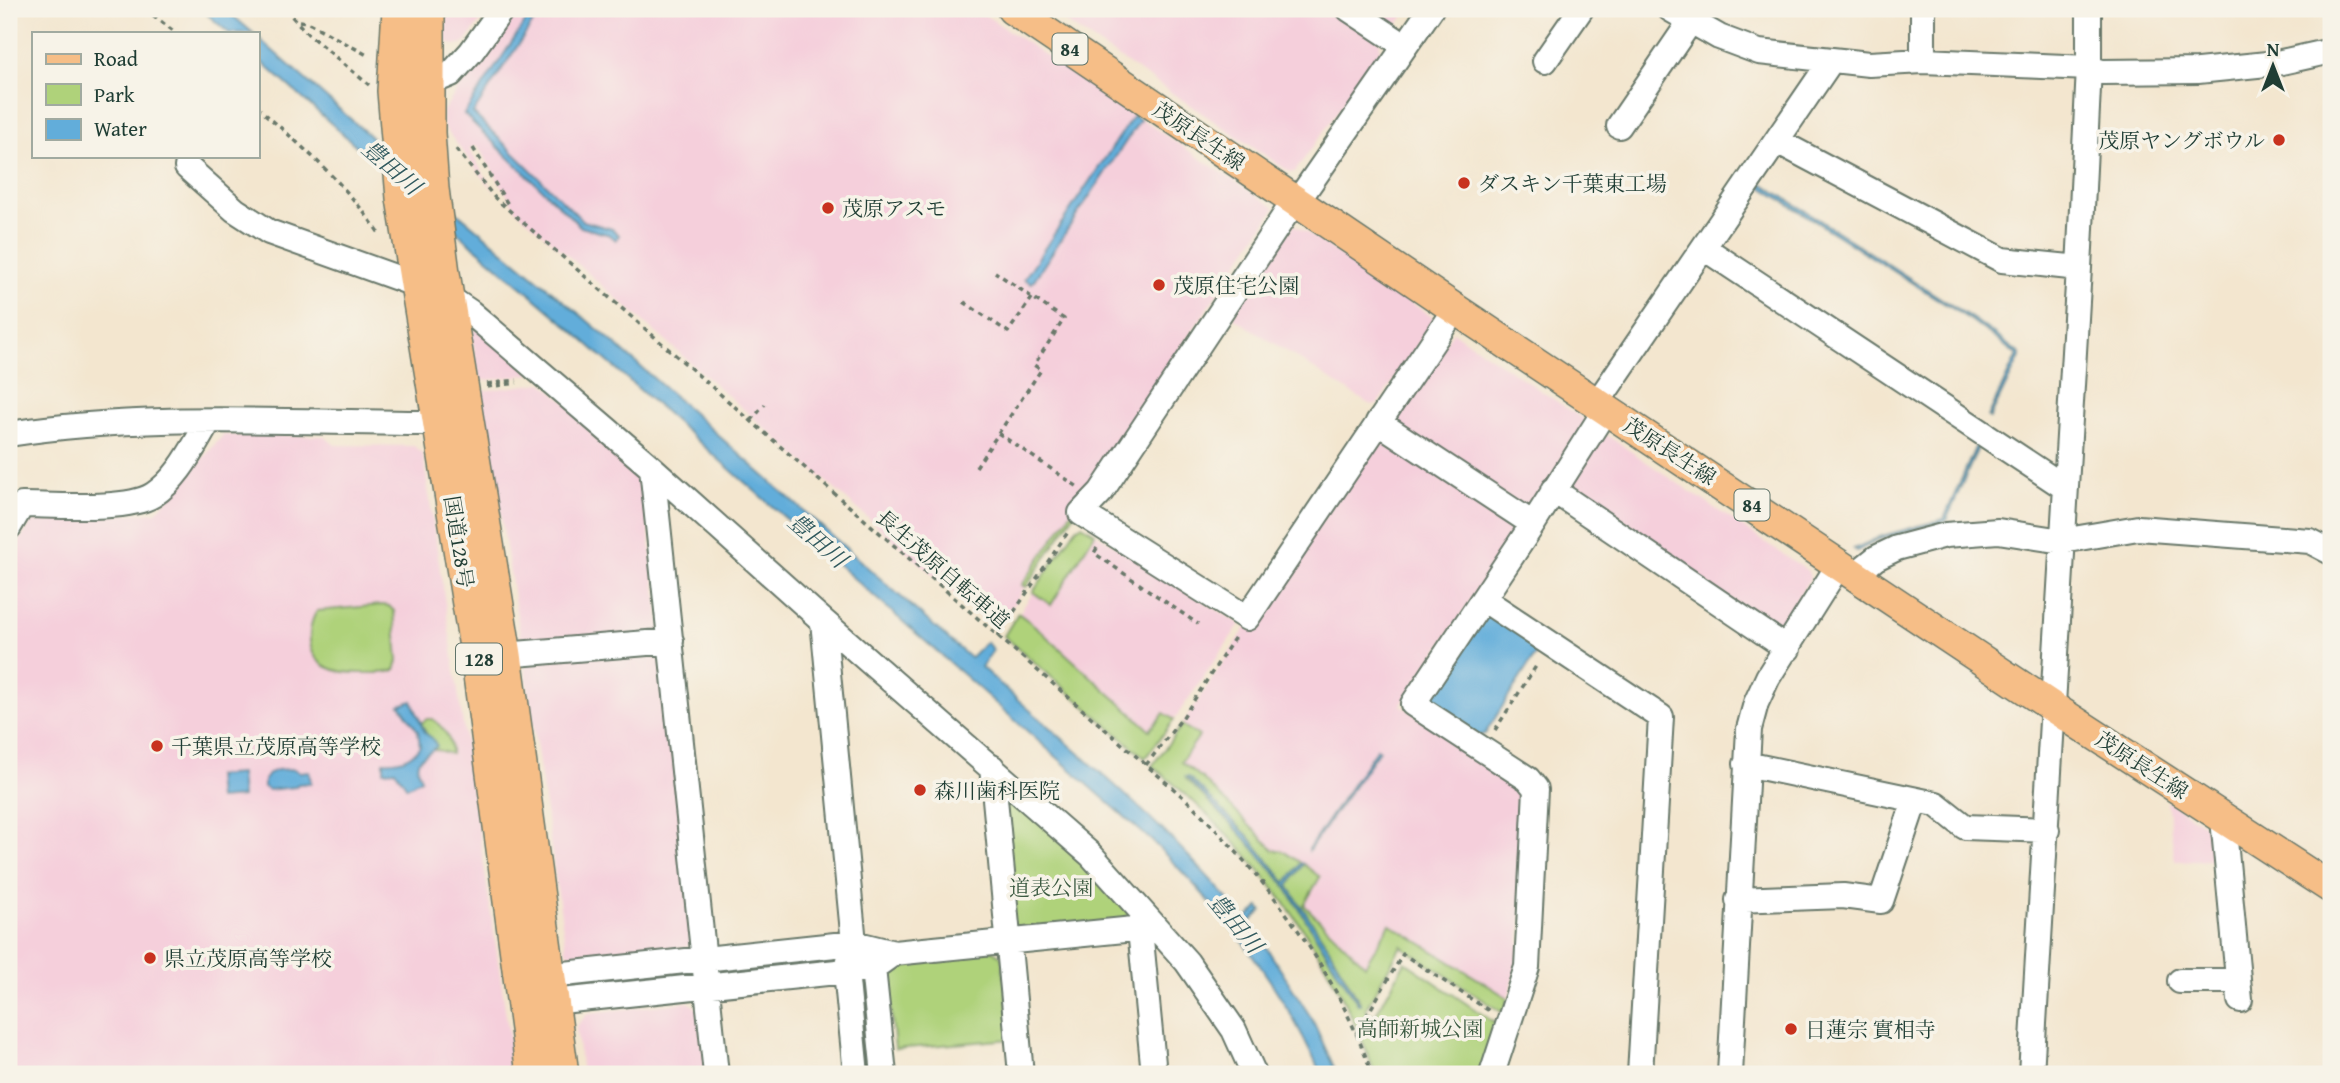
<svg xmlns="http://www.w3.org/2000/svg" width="2340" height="1083" font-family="'Gentium Book Plus','Noto Serif JP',serif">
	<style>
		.built { fill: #f5cfdb }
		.green { fill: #afd27a; stroke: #678857; stroke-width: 2 }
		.water { fill: #62adda; stroke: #407587; stroke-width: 2 }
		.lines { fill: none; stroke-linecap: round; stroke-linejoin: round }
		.minor-casing { stroke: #69786a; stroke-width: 28 }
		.major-casing { stroke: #69786a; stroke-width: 33 }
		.highway-casing { stroke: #69786a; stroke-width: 38 }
		.path { stroke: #69786a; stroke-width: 3.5; stroke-dasharray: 5 5; stroke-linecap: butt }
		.minor { stroke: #fff; stroke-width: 24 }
		.major { stroke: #f6be87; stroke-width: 30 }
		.highway { stroke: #f6be87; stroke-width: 35 }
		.poi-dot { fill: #c8321e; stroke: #f7f3e8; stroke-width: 2.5 }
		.labels { text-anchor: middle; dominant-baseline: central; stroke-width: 7; stroke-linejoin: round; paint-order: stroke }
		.shield { fill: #f7f3e8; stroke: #60746a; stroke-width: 2 }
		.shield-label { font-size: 19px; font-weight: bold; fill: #1f3d34 }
		.street-label { font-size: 21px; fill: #1f3d34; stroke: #f7f3e8 }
		.poi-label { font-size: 21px; fill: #1f3d34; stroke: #f7f3e8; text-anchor: start }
		.park-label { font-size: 21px; fill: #3c5b42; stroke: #f7f3e8 }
		.water-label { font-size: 23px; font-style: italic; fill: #30595e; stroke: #f7f3e8 }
	</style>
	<rect width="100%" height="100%" fill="#f7f3e8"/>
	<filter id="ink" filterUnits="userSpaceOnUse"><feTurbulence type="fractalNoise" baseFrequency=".0143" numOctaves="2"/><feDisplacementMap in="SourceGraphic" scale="14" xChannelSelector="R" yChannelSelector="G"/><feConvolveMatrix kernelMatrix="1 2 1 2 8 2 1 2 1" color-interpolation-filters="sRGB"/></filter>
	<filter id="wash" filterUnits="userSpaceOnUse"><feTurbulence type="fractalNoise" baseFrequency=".00686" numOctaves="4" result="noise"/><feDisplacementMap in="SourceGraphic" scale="28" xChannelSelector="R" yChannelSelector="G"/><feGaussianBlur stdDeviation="1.57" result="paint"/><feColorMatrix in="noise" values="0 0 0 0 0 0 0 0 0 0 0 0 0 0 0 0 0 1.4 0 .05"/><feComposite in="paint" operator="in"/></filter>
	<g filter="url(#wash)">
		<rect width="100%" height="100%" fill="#f3e6cf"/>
		<!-- built -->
		<path class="built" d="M447 9H489L465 43 455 45 450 44 444 39Z
			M513 9H976L1275 208 1083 493 1086 496 996 630 517 211 477 145 469 149 496 194 443 126V111Z
			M1046 9H1331L1380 41V51L1295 172H1290Z
			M1367 9H1409L1398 24 1391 25Z
			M1294 224 1435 319 1377 405 1369 404 1234 318 1238 306Z
			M480 329 532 374 480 381 471 332Z
			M1453 332 1589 423 1401 705 1525 789 1519 962 1503 1013 1401 946 1365 1011 1338 990 1284 899 1245 852 1201 806 1152 766 1182 725 1245 629Z
			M543 383 641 468 661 633 522 647 481 391Z
			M1599 430 1808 571 1810 578 1779 628H1772L1568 490Z
			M223 435 324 436 335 445 414 446 423 454 514 1069 440 1074H9V556L32 522 156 512Z
			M1082 525 1240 624 1174 720 1145 758 1004 636 1077 527Z
			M664 648 694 936 687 947 576 959 566 950 525 667 533 660Z
			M2167 801 2217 833 2220 860 2175 861Z
			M689 1002 701 1012 708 1074H582L576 1027 588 1013Z"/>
		<!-- green -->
		<path class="green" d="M1073 510 1075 513 1026 587 1022 585Z
			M1082 525 1095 533 1051 605 1033 592 1077 527Z
			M382 605 389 606 394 611 398 661 395 670C386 674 376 673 367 673 338 674 307 669 310 632 311 624 312 618 317 611Z
			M1018 613 1034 625 1150 730 1164 713 1174 720 1145 758 1004 636Z
			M427 719H432C444 727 452 740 451 754L434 749 421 723Z
			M1182 725 1199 736 1181 762 1202 778 1274 850 1283 851 1301 863 1286 883 1248 836 1189 778 1186 779 1245 838 1284 884 1358 1004 1360 1002 1327 945 1288 886 1303 864 1320 877 1304 905 1365 965 1390 924 1508 998 1503 1013 1401 946 1365 1010 1375 1016 1405 962 1495 1023 1497 1030 1482 1074H1375C1331 950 1255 848 1152 766Z
			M1009 791 1133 913 1128 923 1025 933 1012 924 1001 795Z
			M993 950 1002 957 1011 1039 895 1049 887 972 897 959Z"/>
		<!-- water -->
		<path class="water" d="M201 9H225L253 33H229Z
			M534 9H542L473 113 583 221 612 229 619 235 616 240 610 235 581 227 464 114Z
			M257 37 453 209 607 337 970 658 986 642 993 650 981 667C1071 748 1169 825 1245 920L1259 907 1262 911 1248 924 1268 950 1312 1019 1337 1074H1321C1279 980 1225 913 1152 841L557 317 378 165 257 58Z
			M1134 115 1140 120 1032 283 1024 279Z
			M1759 181 1976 321 2020 354V357L1990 418 1988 417 2017 355 1972 321 1757 184Z
			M1978 441 1980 443 1946 521 1877 540 1857 551 1854 549 1882 536 1944 519Z
			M1492 614 1538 650 1485 734 1478 736 1426 701 1483 616Z
			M412 701 425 733 432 738 437 746C423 758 411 757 421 779L407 787 395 770 384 771V761C398 762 412 758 420 746L418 731 400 705Z
			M1377 748 1379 750 1309 850V848Z
			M294 769 299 772 309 771 311 783 298 784 295 787 268 790 264 787V780L269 773 277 770Z
			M240 774 242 797 218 799 216 776Z
			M1186 777H1189L1248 836 1286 883 1301 863 1303 864 1288 886 1327 945 1360 1004H1358L1284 884 1245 838Z"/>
	</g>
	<g filter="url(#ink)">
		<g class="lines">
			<defs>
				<path id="minor" d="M1349 9 1405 46
					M1431 9 1297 202 1285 215 1101 492 1081 513 1247 618 1455 309
					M1670 9 1719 37 1759 52 1869 64 1923 61 2089 68 2102 72 2198 71 2277 63 2331 51
					M1923 9V61
					M1545 61 1581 9
					M427 84 451 74 471 52 502 9
					M1619 126 1690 22
					M1777 141 2002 260 2079 268
					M187 167 235 210 269 232 445 295 470 312 652 468 823 621 1091 855 1187 962 1234 1030 1254 1074
					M1704 248 2064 487
					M1597 403 1831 61
					M1378 422 1533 524
					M9 434C151 412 297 423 440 423L455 421
					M652 468 716 1074
					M1553 490 1788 649
					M9 527 22 505C54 505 127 511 153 495 179 478 193 447 209 421
					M1856 574 1876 558 1897 548 1946 535 1998 531 2062 541 2138 528 2310 541 2331 552
					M1483 599 1661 717 1640 1074
					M823 621 854 943 846 971 856 1074
					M504 655 671 641
					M1746 764 1936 804 1965 827 2047 830
					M992 767 1021 1074
					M2223 819 2240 1000
					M1738 900 1843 896 1881 901 1915 800
					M1140 929 1154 1074
					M863 955 873 968 884 1074
					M2180 981H2238
					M534 984 549 976 564 974 854 943 894 953 1154 927
					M538 996 552 1002 846 971 873 968 894 953
					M1492 1074 1527 967 1536 789 1528 779 1413 704 1533 524 1606 409
					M1730 1074 1749 729 1756 703 1768 677 1840 563
					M2031 1074 2079 268 2089 68V9"/>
				<path id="major" d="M1012 9 1455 309 2054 708 2331 888"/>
				<path id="highway" d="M400 9 395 91 404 198 478 653 534 1074
					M427 9V133L431 189 442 273 504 655 561 1074"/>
			</defs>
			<!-- minor casing -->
			<use href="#minor" class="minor-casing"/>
			<!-- major casing -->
			<use href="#major" class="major-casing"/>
			<!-- highway casing -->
			<use href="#highway" class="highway-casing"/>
			<!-- path -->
			<path class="path" d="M145 9 176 33
				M285 9 308 34 369 85
				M299 21 307 22 369 56
				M257 107C303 147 347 185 381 236
				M473 148 509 206
				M456 149 495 198 1191 804C1268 881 1336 969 1372 1074
				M964 302 1008 332 1032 298
				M487 384 517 380
				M487 387 517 383
				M751 421 765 404
				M998 433 1078 487
				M976 467 1041 370 1034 365 1064 319 995 272
				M1097 548 1094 553 1198 624
				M997 637 1068 532
				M1495 730 1538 663
				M1146 765 1183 717 1235 637
				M1356 1034 1403 954 1491 1012"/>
			<!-- minor -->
			<use href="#minor" class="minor"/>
			<!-- major -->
			<use href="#major" class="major"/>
			<!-- highway -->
			<use href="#highway" class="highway"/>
		</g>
	</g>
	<!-- markers -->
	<g class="poi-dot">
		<circle cx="2279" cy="140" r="7"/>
		<circle cx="1464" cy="183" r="7"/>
		<circle cx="828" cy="208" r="7"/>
		<circle cx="1159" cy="285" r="7"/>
		<circle cx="157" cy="746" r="7"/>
		<circle cx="920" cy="790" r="7"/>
		<circle cx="150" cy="958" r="7"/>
		<circle cx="1791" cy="1029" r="7"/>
	</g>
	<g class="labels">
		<!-- shield labels -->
		<g class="shield">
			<rect x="1052.5" y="33.5" width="35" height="31" rx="5"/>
			<rect x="1734.5" y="489.5" width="35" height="31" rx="5"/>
			<rect x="456" y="643.5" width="46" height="31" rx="5"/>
		</g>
		<g class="shield-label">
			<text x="1070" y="49">84</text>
			<text x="1752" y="505">84</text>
			<text x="479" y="659">128</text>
		</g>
		<!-- street labels -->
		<g class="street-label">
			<text transform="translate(1199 136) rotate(34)">茂原長生線</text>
			<text transform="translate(1670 451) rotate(33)">茂原長生線</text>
			<text transform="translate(459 542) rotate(81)">国道128号</text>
			<text transform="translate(943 569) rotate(41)">長生茂原自転車道</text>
			<text transform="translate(2142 765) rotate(33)">茂原長生線</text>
		</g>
		<!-- poi labels -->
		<g class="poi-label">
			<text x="2265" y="140" text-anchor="end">茂原ヤングボウル</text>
			<text x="1478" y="183">ダスキン千葉東工場</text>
			<text x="842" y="208">茂原アスモ</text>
			<text x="1173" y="285">茂原住宅公園</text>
			<text x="171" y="746">千葉県立茂原高等学校</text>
			<text x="934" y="790">森川歯科医院</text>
			<text x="164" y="958">県立茂原高等学校</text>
			<text x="1805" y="1029">日蓮宗 實相寺</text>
		</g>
		<!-- park labels -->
		<g class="park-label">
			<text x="1051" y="887">道表公園</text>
			<text x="1420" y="1028">高師新城公園</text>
		</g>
		<!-- water labels -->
		<g class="water-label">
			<text transform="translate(392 167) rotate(41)">豊田川</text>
			<text transform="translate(818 540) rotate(41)">豊田川</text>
			<text transform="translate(1236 923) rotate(50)">豊田川</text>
		</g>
	</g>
	<!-- margin -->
	<rect width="2340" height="1083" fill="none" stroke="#f7f3e8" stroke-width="35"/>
	<!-- legend -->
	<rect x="32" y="32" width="228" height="126" fill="#f7f3e8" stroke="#a1aaa0" stroke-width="2"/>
	<rect x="46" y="54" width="35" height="10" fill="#f6be87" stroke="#a1aaa0" stroke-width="2"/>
	<text x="94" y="66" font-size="21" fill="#1f3d34">Road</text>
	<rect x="46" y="84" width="35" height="21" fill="#afd27a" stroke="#a1aaa0" stroke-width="2"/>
	<text x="94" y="102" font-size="21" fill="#1f3d34">Park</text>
	<rect x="46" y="119" width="35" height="21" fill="#62adda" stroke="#a1aaa0" stroke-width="2"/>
	<text x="94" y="136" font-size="21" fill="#1f3d34">Water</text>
	<!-- north arrow -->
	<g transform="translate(2273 66)" stroke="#f7f3e8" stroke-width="5" paint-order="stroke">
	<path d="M0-5L12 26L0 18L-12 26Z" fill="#1f3d34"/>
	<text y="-10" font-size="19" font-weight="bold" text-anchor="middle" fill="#1f3d34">N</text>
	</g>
</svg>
